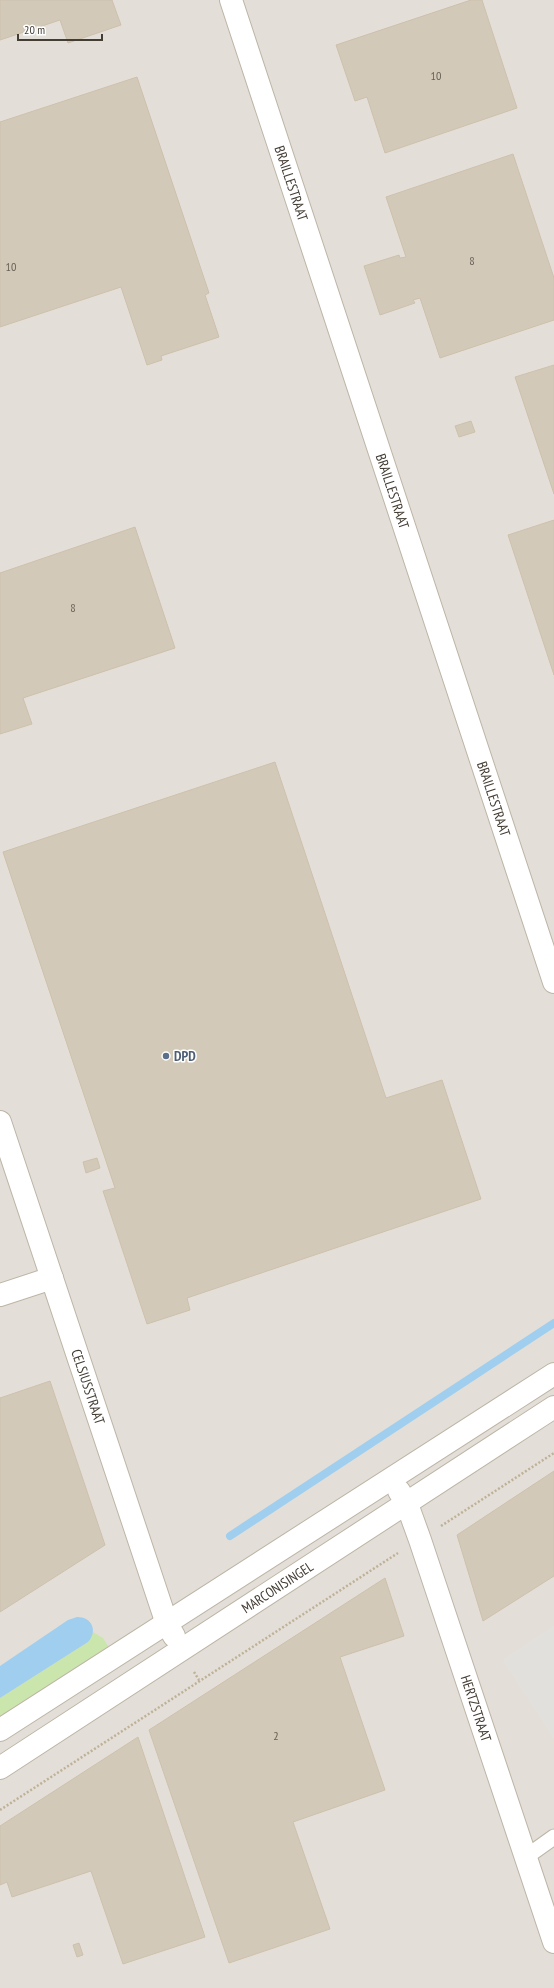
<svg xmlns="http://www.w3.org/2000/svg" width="554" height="1988" font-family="'PT Sans Narrow',sans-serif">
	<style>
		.industrial { fill: #e3dfd8 }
		.green { fill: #cbe6ac }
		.parking { fill: #e2e0dc }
		.water { fill: #9fceef }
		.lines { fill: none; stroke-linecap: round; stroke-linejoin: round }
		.stream { stroke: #9fceef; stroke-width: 8 }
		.building { fill: #d3c9b9; stroke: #cec1ac }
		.lane-casing { stroke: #bdb5a6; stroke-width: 17 }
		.street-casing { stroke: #bdb5a6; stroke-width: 24 }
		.path { stroke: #beb197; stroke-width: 2.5; stroke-dasharray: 2 2; stroke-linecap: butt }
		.lane { stroke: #fff; stroke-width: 15 }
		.street { stroke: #fff; stroke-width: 22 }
		.service-dot { fill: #5c6f8a; stroke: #fff; stroke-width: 1.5 }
		.labels { text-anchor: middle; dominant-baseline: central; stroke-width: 3; stroke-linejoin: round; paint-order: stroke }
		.number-label { font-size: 12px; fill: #676055 }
		.street-label { font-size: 14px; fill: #433d34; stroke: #fff }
		.service-label { font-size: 14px; font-weight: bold; fill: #4e5e75; stroke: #fff; text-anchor: start }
	</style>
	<rect width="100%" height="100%" fill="#f2ede3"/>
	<!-- industrial -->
	<path class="industrial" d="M0 0H554V1988H0Z"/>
	<!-- green -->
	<path class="green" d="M93 1632 103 1638 110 1649 0 1721V1698L88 1642Z"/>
	<!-- parking -->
	<path class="parking" d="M554 1626V1738L503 1660Z"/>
	<!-- water -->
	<path class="water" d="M77 1617C92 1617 98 1631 88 1642L0 1698V1666L68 1620Z"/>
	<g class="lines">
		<!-- stream -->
		<path class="stream" d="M230 1536 554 1323"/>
	</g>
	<!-- building -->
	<path class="building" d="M0 0H112L121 25 68 43 60 20 0 40Z
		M471 0H482L517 108 385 153 367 97 355 101 336 45Z
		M137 77 209 293 205 295 219 337 161 356 162 360 147 365 121 287 0 327V122Z
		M513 154 554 278V320L440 358 420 298 413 300 415 303 380 315 364 266 399 255 400 258 406 257 386 197Z
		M554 365V494L515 377Z
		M471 421 475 432 459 437 455 426Z
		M554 520V675L508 535Z
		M135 527 175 648 23 698 32 724 0 734V573Z
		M275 762 386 1098 442 1080 481 1199 187 1298 190 1310 147 1324 103 1191 115 1188 3 852Z
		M97 1158 100 1168 86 1173 83 1162Z
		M50 1381 105 1545 0 1612V1398Z
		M554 1471V1576L483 1621 457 1535Z
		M385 1578 404 1636 340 1657 385 1790 293 1822 330 1929 229 1963 149 1730Z
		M138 1737 205 1937 123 1964 91 1871 12 1897 7 1882 0 1885V1826Z
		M79 1943 83 1955 77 1957 73 1945Z"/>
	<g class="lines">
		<defs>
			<path id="lane" d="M526 1857 554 1837"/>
			<g id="street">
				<path id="s1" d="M231 0 554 982"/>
				<path id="s2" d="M0 1122 167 1624 174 1636"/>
				<path d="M0 1295 52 1278"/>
				<path id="s3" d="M399 1491 407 1504 420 1540 554 1942"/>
				<path d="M0 1730 554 1374"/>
				<path id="s4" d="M0 1768 554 1407"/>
			</g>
		</defs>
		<!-- lane casing -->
		<use href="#lane" class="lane-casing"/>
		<!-- street casing -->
		<use href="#street" class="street-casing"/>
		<!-- path -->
		<path class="path" d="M441 1526 554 1453
			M194 1672 199 1680
			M0 1810 398 1553"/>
		<!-- lane -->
		<use href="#lane" class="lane"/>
		<!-- street -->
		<use href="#street" class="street"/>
	</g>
	<!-- markers -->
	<circle class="service-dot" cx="166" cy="1056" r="4"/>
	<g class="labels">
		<!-- number labels -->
		<g class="number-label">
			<text x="436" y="75">10</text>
			<text x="472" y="260">8</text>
			<text x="11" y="266">10</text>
			<text x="73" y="607">8</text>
			<text x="276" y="1735">2</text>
		</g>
		<!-- street labels -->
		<g class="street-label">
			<text stroke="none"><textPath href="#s1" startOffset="193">BRAILLESTRAAT</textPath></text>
			<text stroke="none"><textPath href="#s1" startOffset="517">BRAILLESTRAAT</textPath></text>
			<text stroke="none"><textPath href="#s1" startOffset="841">BRAILLESTRAAT</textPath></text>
			<text stroke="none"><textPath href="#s2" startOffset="279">CELSIUSSTRAAT</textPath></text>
			<text stroke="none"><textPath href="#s4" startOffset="331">MARCONISINGEL</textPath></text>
			<text stroke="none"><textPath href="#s3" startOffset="231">HERTZSTRAAT</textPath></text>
		</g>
		<!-- service labels -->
		<g class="service-label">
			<text x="174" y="1056">DPD</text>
		</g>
	</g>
	<!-- scale -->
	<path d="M18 34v6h84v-6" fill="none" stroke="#433d34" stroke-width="2"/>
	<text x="24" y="34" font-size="12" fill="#433d34" stroke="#ffffff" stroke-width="3" paint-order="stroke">20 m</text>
</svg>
